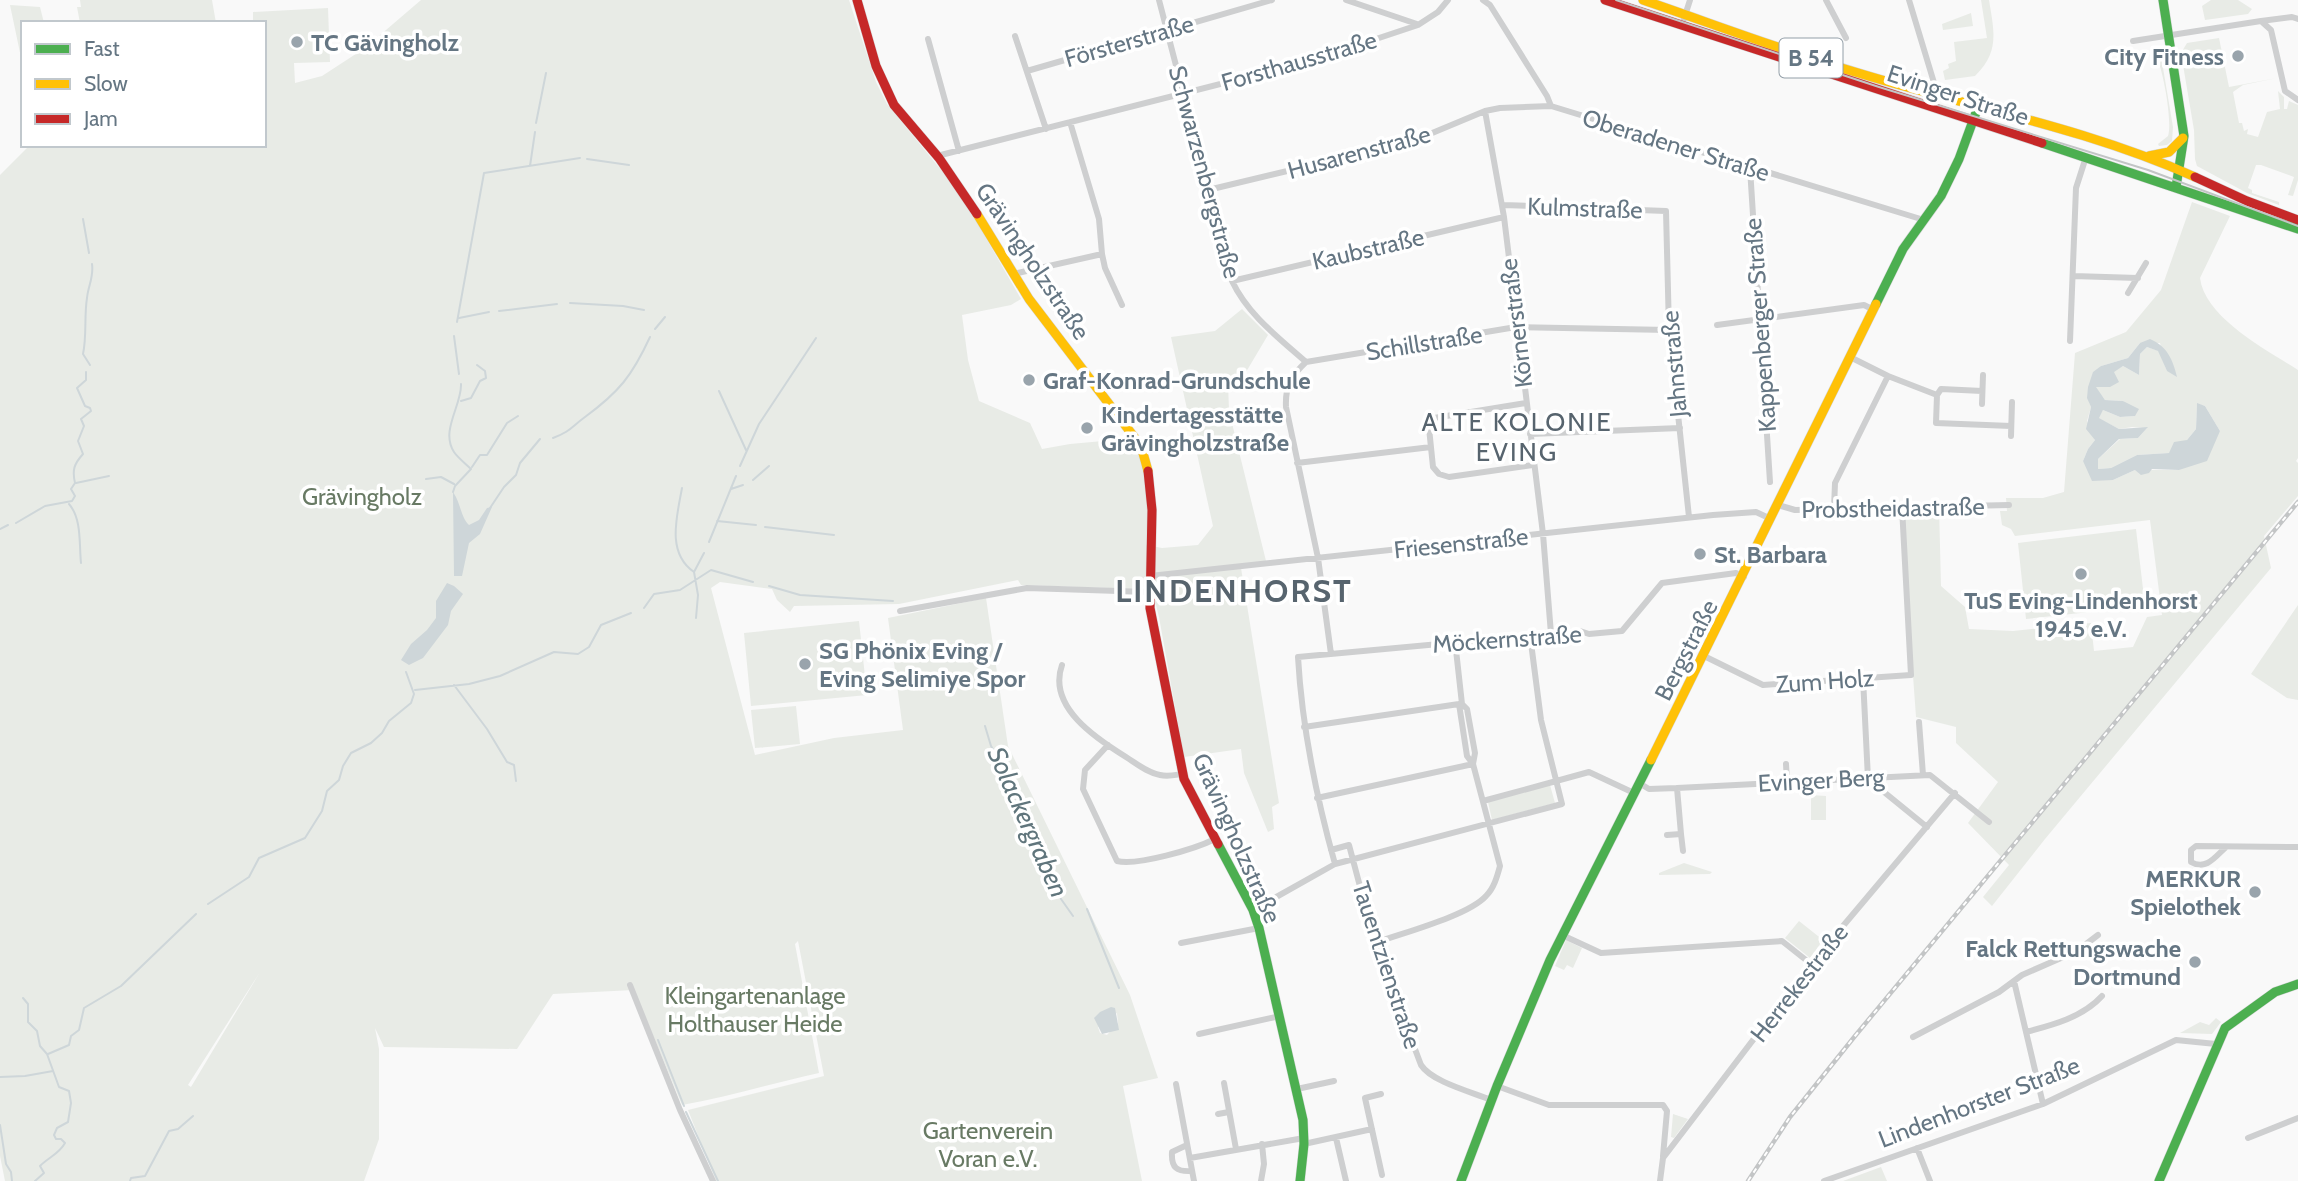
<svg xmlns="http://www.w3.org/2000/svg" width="2298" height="1181" font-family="Cabin,sans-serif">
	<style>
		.green { fill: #e8ebe6; fill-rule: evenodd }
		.water { fill: #ced6d9 }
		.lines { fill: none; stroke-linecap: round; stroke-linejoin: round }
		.stream { stroke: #ced6d9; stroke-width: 2 }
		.fast-casing { stroke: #d5d6d7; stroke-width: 10 }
		.slow-casing { stroke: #d5d6d7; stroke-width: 10 }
		.jam-casing { stroke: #d5d6d7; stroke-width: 10 }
		.street { stroke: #cecfd0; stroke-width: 6 }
		.fast { stroke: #4caf50; stroke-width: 9 }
		.slow { stroke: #ffc107; stroke-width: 9 }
		.jam { stroke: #c62828; stroke-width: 9 }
		.tram { stroke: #c3c5c6; stroke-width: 2 }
		.rail-casing { stroke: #c3c5c6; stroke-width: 4.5 }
		.rail { stroke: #fff; stroke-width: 2; stroke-dasharray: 5; stroke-linecap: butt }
		.poi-dot { fill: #99a4ac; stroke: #fff; stroke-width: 2.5 }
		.labels { text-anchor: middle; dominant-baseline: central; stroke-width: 7; stroke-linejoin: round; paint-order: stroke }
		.shield { fill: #fff; stroke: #939fa8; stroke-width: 2 }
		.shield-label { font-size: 23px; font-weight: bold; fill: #657683 }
		.street-label { font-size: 24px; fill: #657683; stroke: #fff }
		.poi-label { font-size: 24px; font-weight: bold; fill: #657683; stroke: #fff; text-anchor: start }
		.park-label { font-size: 24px; fill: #687a64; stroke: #fff }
		.neighbourhood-label { font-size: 26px; letter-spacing: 2px; fill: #57646e; stroke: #fff }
		.water-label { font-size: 26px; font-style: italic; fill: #60757c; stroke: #fff }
		.district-label { font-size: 32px; font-weight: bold; letter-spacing: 2px; fill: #57646e; stroke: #fff }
	</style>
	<rect width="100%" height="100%" fill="#f9f9f9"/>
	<!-- green -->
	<path class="green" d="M80 0H212L216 23H80L77 7H81Z
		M421 0H849L876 82 887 104 960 193 1021 299 1011 305 962 315 968 360 979 401 1030 423 1042 449 1070 444 1125 439 1140 447 1148 512 1146 545 1162 548 1198 545 1213 526 1171 337 1215 331 1242 309 1268 335 1246 372 1228 382 1229 411 1267 565 1241 568 1279 803 1272 807 1274 829 1268 832 1244 773 1241 749 1184 757 1159 617 1156 605 1144 587H1140L1139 589 1021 585 1018 580 899 604 794 606 790 612 777 600 772 589 720 582 711 588 755 755 834 738 903 730 888 618 986 598 1008 746 1130 995 1158 1078 1123 1086 1142 1181H716L688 1110 824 1076 798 941 795 944 819 1073C773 1083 728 1097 682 1105L634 990 553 994 517 1049 384 1047 375 1028 379 1049V1139L364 1181H5L0 1156V175L30 145H264V23H253V12L328 8 330 62 294 63 295 83 322 76 365 48ZM260 972 191 1087 188 1085ZM1117 1013 1118 1023 1107 1035 1100 1033 1098 1027Z
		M1981 0H1989C1994 31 2000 52 1975 76L1945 80 1943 71 1949 68 1948 64 1956 61 1954 42 1987 38Z
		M2211 0H2238L2252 9 2248 14 2205 20 2202 6Z
		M10 5 40 7 44 23H23V67Z
		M1971 13 1973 26 1943 30 1942 24Z
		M2219 38 2229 87 2277 78 2243 85 2233 92 2239 123H2242L2244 131 2248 129 2247 134 2258 137 2267 112 2280 109 2278 91 2284 97V109H2287L2289 101 2298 105V180L2293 196 2288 195 2294 177 2261 165H2256L2248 188 2252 190V193L2279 202V205L2247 193 2197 166 2195 159 2194 130 2181 53 2187 43Z
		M2153 49 2161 56 2173 127 2172 141 2167 145 2159 146 2158 144 2168 136C2173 122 2162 61 2153 49Z
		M2192 202 2230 216 2200 278C2205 318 2267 350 2298 370V458L2296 461 2298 463V496L2264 536 2271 568 2045 839 1992 906 1983 897 2009 865 1968 823 1998 782 1956 743V727L1916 717 1901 509 1939 506 1941 586 1965 607 1969 629 2013 631 2091 623 2094 651 2133 647 2147 617 2162 615 2150 520 2015 536 2011 529 2002 525 2000 511H2007L2006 498H2043L2064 492 2075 353 2126 332 2161 290ZM2140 343H2160L2167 371 2159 351 2147 347 2140 354 2139 375 2123 366 2113 371 2118 382 2095 387 2105 400 2123 401 2135 416 2120 417 2103 410 2098 418 2119 429 2132 427 2147 428 2138 438 2120 439 2098 459V469L2111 468 2137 455 2170 453 2187 440 2196 429 2197 404 2205 406 2220 431 2179 470H2135L2113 480 2083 461 2088 449 2095 440 2087 421 2091 407C2084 391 2092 380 2101 366L2128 358Z
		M2136 529 2145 606 2026 619 2018 543Z
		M2298 605V700L2287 698 2251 674Z
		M859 621 867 695 751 706 744 633Z
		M796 706 800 744 755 748 751 710Z
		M1550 785 1555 803 1492 820 1488 802Z
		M1811 795 1826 796V820H1811Z
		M1684 863 1712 872 1710 874 1659 875V873Z
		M1799 921 1823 940 1810 958 1785 938Z
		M1566 940 1582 948 1573 968 1567 965 1564 970 1555 966Z
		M2216 1018 2221 1022 2212 1034 2180 1033 2200 1022 2209 1025Z
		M1673 1114 1688 1119 1674 1138 1671 1137Z
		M1881 1167 1887 1181H1843Z"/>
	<!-- water -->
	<path class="water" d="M2150 339C2167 346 2173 360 2177 377L2167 371 2158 351 2147 347 2140 354 2139 375 2123 366 2114 372 2119 382 2110 387H2096L2105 400 2123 401 2139 409 2135 416 2120 417 2103 410 2099 418 2119 429 2148 427 2138 438 2119 439 2098 459V469L2111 468 2137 455 2169 453 2174 442 2187 440 2196 429 2197 403 2205 406 2220 431 2207 461 2179 470 2152 469 2149 473 2141 475 2135 470 2113 480 2092 481 2083 461 2088 449 2095 440 2086 429 2091 407 2087 398 2088 387 2093 372 2101 366 2128 358 2140 343Z
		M453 492C461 503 460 516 469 525L479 520 487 508 492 507 480 534 469 543 462 576H454Z
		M447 583 454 586 463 594 451 611 448 625 423 658 409 665 401 660 411 644 427 630 436 618V601Z
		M1111 1007 1115 1008 1119 1030 1102 1034 1094 1018 1100 1012Z"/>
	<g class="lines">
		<!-- stream -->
		<path class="stream" d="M536 123 546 73
			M587 159 629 165
			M530 166 535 132
			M83 219 89 253
			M570 303 623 306 644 310
			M499 311 557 304
			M459 318 489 312
			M457 322 484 173 580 158
			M655 329 665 317
			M454 336 459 374
			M90 365 83 354C87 336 84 316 87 298 88 286 94 277 92 264
			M719 391 746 450
			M461 401 471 398 480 381 486 378 485 371 477 365
			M553 438C571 431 570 428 585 417 619 392 632 376 650 337
			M740 466 759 424 816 338
			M472 467 480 455H487L507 423 518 416
			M426 479 441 477 454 484
			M753 480 769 466
			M76 483 109 476
			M682 488C677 516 666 553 694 572
			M731 489 743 485
			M453 492 455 486 471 469C465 463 458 458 454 452 440 431 462 405 461 384
			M69 504C82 519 79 544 81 563
			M490 508 504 487 516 475 520 463 540 439
			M717 521 756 525
			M16 523 45 506 72 501 75 496 71 489 75 483C72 470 74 464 83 454L78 441 84 426 81 419 91 411 90 408 85 406 77 388 86 380V372
			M765 527 834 535
			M0 529 8 525
			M709 542 736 476
			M769 586 800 595 893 601
			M644 608 654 594 680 590 711 570 753 582
			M696 618 698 595 694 572 704 553
			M454 685 487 729 507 762 514 765 516 781
			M415 690 469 684 500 676 554 652 578 654 589 647 601 625 631 613
			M985 726 991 746 1007 773 1020 809 1049 867 1061 899 1073 916
			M208 904 249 877 259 858 305 838 322 811 327 791 339 780 343 766 351 753 371 743 382 733 389 721 411 703 414 694 406 672
			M1087 909 1119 988
			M23 998 28 1004V1022L37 1031 40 1046 47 1054 59 1087 69 1091 71 1103 68 1122 57 1128 54 1135 56 1139H61L65 1143C59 1154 49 1157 40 1166L44 1173 35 1181
			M658 1040 684 1106
			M48 1054 69 1045 71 1036 79 1030 84 1008 121 986 196 914
			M0 1077 25 1076 53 1071
			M686 1112 718 1181
			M0 1125 6 1164 11 1172 12 1181
			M130 1181 131 1178 145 1176 169 1131 178 1129 193 1116"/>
		<defs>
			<path id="fast" d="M2163 0 2184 136 2176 187
				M2042 143 2298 229
				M1876 304 1903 249 1941 196 1959 159 1978 107
				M1218 844 1253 910 1259 928 1303 1120 1304 1144 1300 1181
				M1461 1181 1497 1086 1550 960 1651 760
				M2159 1181 2225 1028 2275 992 2298 984"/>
			<path id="slow" d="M1643 0C1713 24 1784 51 1855 72 1969 107 2086 128 2195 177
				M2149 156 2169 152 2183 138
				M977 214 1029 299 1141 446 1148 471
				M1651 760 1876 304"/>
			<path id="jam" d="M857 0 876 66 894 105 939 158 977 214
				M1605 0 2042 143
				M2195 177 2247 201 2298 220
				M1148 471 1152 510 1150 608 1184 779 1218 844"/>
		</defs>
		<!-- fast casing -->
		<use href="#fast" class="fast-casing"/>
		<!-- slow casing -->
		<use href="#slow" class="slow-casing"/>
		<!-- jam casing -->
		<use href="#jam" class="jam-casing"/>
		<!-- street -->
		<path class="street" d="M1159 0 1232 281C1248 315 1279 338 1306 362
			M1346 0 1417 24
			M1483 0 1490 5 1547 96 1551 106 1924 220
			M1826 0 1846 38
			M1909 0 1935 86
			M2261 21 2292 17 2298 19
			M1682 25 1690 0
			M1015 36 1046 129
			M928 39 959 151
			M2133 41 2261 21 2271 30 2285 91 2298 100
			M1027 71 1272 0
			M1485 111 1504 217 1543 534 1551 634
			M937 156 1307 62 1418 25 1438 12 1448 0
			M1750 168 1770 482
			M1208 190 1413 141 1485 111 1500 108 1551 106
			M1503 205 1666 211 1669 330 1689 517
			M1102 254 1105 268 1122 305
			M1013 274 1102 254 1099 219 1070 122
			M2073 276 2138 278
			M1232 281 1504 217
			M2128 293 2146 263
			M1717 325 1864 305 1872 309
			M2070 341 2076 188 2086 157
			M1306 362 1516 327 1669 330
			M1306 362C1291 376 1285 386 1286 407L1318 558 1331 654
			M1888 376 1937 395 1936 423 2011 426
			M1937 395 1941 389 1982 391
			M1526 403 1434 418 1429 428 1433 467 1439 474 1449 477 1533 465
			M1982 404 1983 375
			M1530 434 1680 428
			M2011 436 2012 402
			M1297 463 1431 447
			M1778 505 1795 510 2009 505
			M1834 508 1835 483 1888 376 1850 357
			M1150 576 1713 515 1756 512 1771 519
			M900 611 1027 588 1149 592
			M1704 656 1763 685 1911 675 1902 507
			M1062 665C1047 707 1097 739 1126 757 1137 764 1148 773 1160 775 1168 777 1175 775 1182 774
			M1863 678 1868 779 1927 827
			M1462 704 1467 709 1475 753 1473 764
			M1919 722 1923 775
			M1304 727 1459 704
			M1108 745 1085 770 1083 789 1117 861C1137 866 1195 849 1215 839
			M1786 764 1787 782
			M1639 783 1649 789 1677 788 1930 775 1989 822
			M1317 798 1473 764
			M1483 801 1589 772 1634 793
			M1681 834 1683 851
			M1667 835 1681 834 1677 788
			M2226 847C2216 856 2206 871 2191 862V850L2196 846 2298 847
			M1331 850 1349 845 1375 943 1421 1065C1432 1082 1472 1092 1491 1100
			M1335 864C1316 796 1302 728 1298 657L1580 631 1589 634 1622 631 1662 583 1736 573 1744 577
			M1253 910 1335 864 1562 804 1541 720 1530 635
			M1562 935 1601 953 1782 941 1811 964
			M1181 943 1259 928
			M1375 943C1402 933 1468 916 1486 896 1494 888 1497 877 1500 866L1473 764 1467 756 1459 704H1462L1455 641
			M2014 981 2043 1104
			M630 985 680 1110 713 1181
			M2026 1032C2053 1025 2083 1017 2102 996
			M1199 1034 1280 1016
			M1913 1037 1999 992 2022 975 2077 951 2098 935
			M1224 1083 1236 1149
			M1176 1084 1194 1181
			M1497 1086 1549 1105H1663L1667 1111 1663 1156
			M1297 1089 1334 1081
			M1381 1094 1365 1098 1382 1175
			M1218 1114 1229 1112
			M1336 1138 1346 1181
			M2248 1138 2298 1118
			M1304 1144 1372 1129
			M1187 1145 1172 1152C1171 1168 1177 1172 1192 1171
			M1917 1148 1930 1181
			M1190 1158 1304 1138
			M1261 1181 1264 1164 1262 1144
			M1660 1181 1663 1158 1811 964 1955 793
			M1824 1181 2043 1104 2176 1040 2216 1044"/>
		<!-- fast -->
		<use href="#fast" class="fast"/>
		<!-- slow -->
		<use href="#slow" class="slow"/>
		<!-- jam -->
		<use href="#jam" class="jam"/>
		<!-- tram -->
		<path class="tram" d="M1616 0 1879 87 2148 170 2298 226"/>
		<defs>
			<path id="rail" d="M1748 1181 1790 1117 1855 1036 2298 502"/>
		</defs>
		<!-- rail casing -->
		<use href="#rail" class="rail-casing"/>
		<!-- rail -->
		<use href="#rail" class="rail"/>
	</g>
	<!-- markers -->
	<g class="poi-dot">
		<circle cx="297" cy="42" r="7"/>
		<circle cx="2238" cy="56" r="7"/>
		<circle cx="1029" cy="380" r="7"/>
		<circle cx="1087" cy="428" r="7"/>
		<circle cx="1700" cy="554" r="7"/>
		<circle cx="2081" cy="574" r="7"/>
		<circle cx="805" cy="664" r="7"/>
		<circle cx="2255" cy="892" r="7"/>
		<circle cx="2195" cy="962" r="7"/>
	</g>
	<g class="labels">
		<!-- shield labels -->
		<rect class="shield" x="1779.5" y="38.5" width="63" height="39" rx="5"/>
		<g class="shield-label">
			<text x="1811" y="58">B 54</text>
		</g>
		<!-- street labels -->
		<g class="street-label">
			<text transform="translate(1129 41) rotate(-16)">Försterstraße</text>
			<text transform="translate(1299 61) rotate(-16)">Forsthausstraße</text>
			<text transform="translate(1958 95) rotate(18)">Evinger Straße</text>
			<text transform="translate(1676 145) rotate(17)">Oberadener Straße</text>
			<text transform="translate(1359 152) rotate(-15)">Husarenstraße</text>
			<text transform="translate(1205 172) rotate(75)">Schwarzenbergstraße</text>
			<text transform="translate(1585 208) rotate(2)">Kulmstraße</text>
			<text transform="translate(1368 249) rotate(-13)">Kaubstraße</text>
			<text transform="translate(1033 261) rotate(56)">Grävingholzstraße</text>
			<text transform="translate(1516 323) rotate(-97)">Körnerstraße</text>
			<text transform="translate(1760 325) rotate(-94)">Kappenberger Straße</text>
			<text transform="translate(1424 343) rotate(-9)">Schillstraße</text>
			<text transform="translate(1674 364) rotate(-95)">Jahnstraße</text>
			<text transform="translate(1893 508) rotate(-1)">Probstheidastraße</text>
			<text transform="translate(1461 543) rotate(-6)">Friesenstraße</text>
			<text transform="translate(1507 639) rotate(-4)">Möckernstraße</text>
			<text transform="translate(1686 650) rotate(-63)">Bergstraße</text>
			<text transform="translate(1825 681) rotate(-4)">Zum Holz</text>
			<text transform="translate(1821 780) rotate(-3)">Evinger Berg</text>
			<text transform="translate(1237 838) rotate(66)">Grävingholzstraße</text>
			<text transform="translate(1387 965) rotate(72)">Tauentzienstraße</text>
			<text transform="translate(1799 983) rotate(-52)">Herrekestraße</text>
			<text transform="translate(1979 1102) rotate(-21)">Lindenhorster Straße</text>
		</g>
		<!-- poi labels -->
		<g class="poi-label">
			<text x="311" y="42">TC Gävingholz</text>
			<text x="2224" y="56" text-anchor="end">City Fitness</text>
			<text x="1043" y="380">Graf-Konrad-Grundschule</text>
			<text x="1101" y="414">Kindertagesstätte<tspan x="1101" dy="28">Grävingholzstraße</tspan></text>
			<text x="1714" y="554">St. Barbara</text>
			<text x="2081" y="600" text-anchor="middle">TuS Eving-Lindenhorst<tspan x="2081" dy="28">1945 e.V.</tspan></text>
			<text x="819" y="650">SG Phönix Eving /<tspan x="819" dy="28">Eving Selimiye Spor</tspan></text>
			<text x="2241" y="878" text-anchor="end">MERKUR<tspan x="2241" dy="28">Spielothek</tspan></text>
			<text x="2181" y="948" text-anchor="end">Falck Rettungswache<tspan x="2181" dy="28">Dortmund</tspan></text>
		</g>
		<!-- park labels -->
		<g class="park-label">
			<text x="362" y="496">Grävingholz</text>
			<text x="755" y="995">Kleingartenanlage<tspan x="755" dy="28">Holthauser Heide</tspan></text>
			<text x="988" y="1130">Gartenverein<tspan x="988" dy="28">Voran e.V.</tspan></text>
		</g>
		<!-- neighbourhood labels -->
		<g class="neighbourhood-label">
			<text x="1517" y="422">ALTE KOLONIE<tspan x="1517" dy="30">EVING</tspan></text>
		</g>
		<!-- water labels -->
		<g class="water-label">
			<text transform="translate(1028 822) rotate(66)">Solackergraben</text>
		</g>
		<!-- district labels -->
		<g class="district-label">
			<text x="1234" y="590">LINDENHORST</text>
		</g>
	</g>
	<!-- legend -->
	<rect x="21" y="21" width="245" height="126" fill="#ffffff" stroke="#c1c8cd" stroke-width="2"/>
	<rect x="35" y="44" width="35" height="10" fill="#4caf50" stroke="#c1c8cd" stroke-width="2"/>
	<text x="84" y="56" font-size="21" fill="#657683">Fast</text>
	<rect x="35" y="79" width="35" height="10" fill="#ffc107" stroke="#c1c8cd" stroke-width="2"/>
	<text x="84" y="91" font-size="21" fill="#657683">Slow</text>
	<rect x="35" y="114" width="35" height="10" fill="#c62828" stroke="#c1c8cd" stroke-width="2"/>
	<text x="84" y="126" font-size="21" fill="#657683">Jam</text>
</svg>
